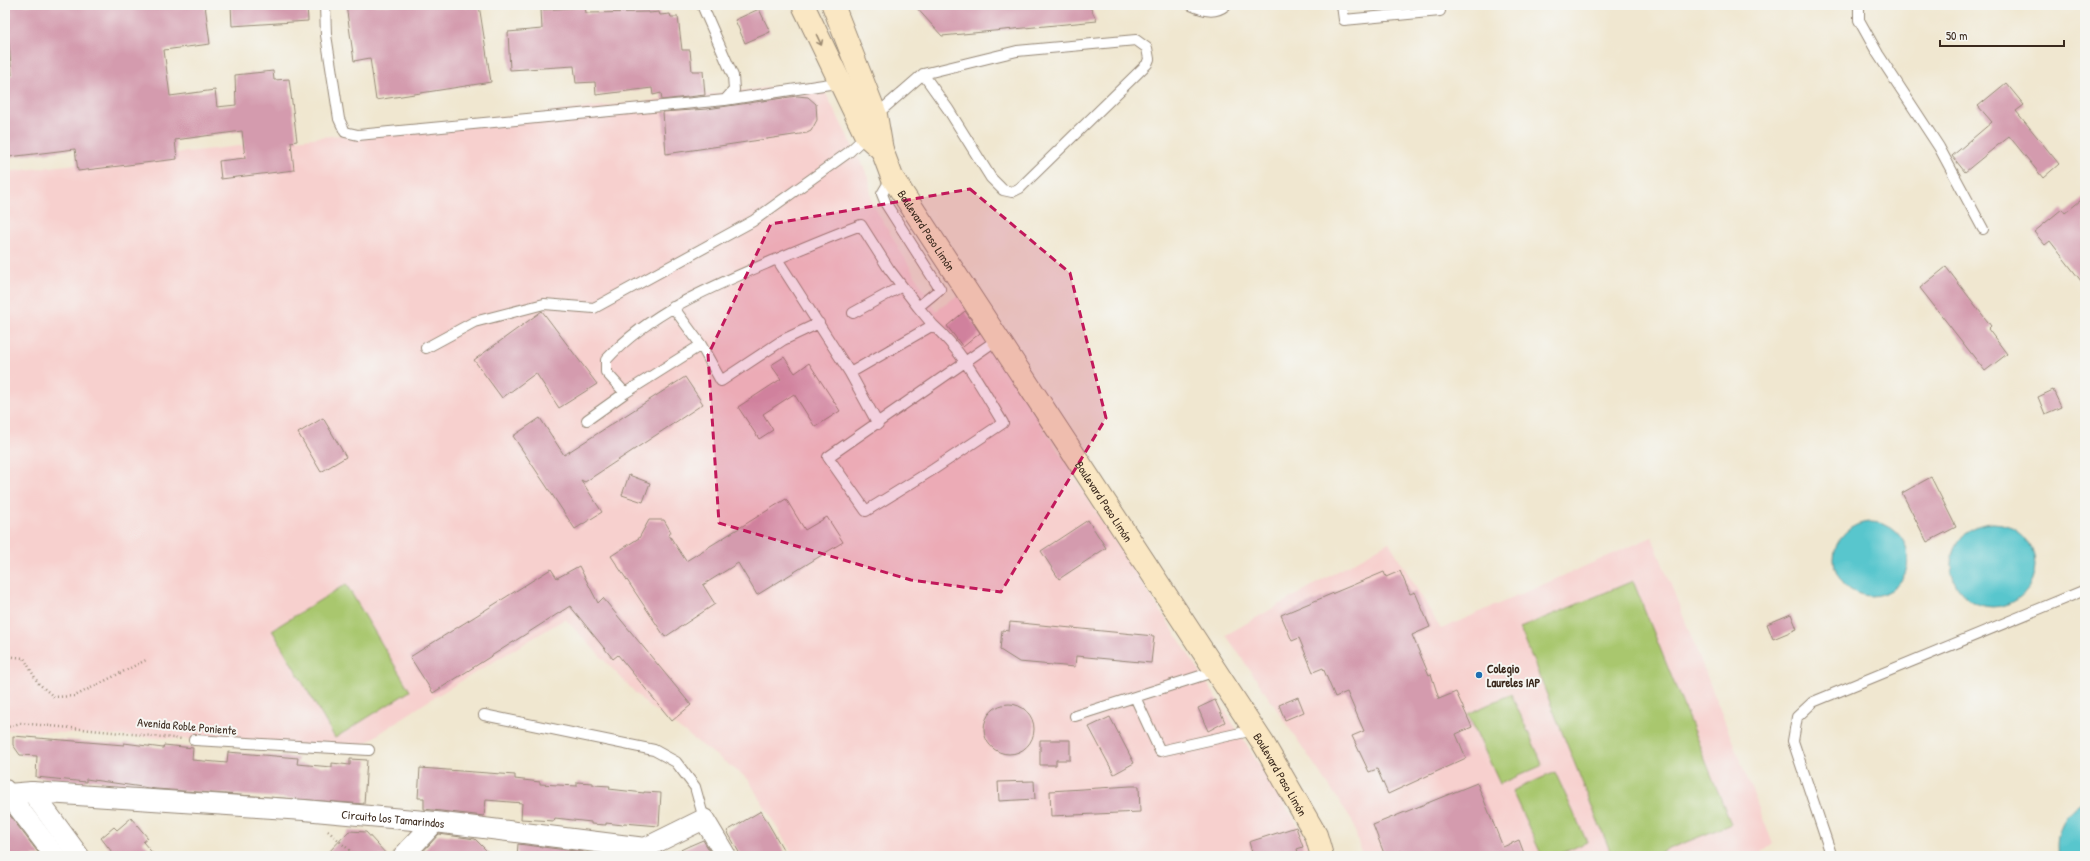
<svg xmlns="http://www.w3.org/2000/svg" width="2090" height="861" font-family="'Patrick Hand',sans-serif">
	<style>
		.built { fill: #f7d0ce }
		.green { fill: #a9c76e; stroke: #727846 }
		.water { fill: #58c6cd; stroke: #4a7876 }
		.building { fill: #d49bae }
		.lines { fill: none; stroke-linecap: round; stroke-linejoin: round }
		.service-casing { stroke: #968877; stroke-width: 12 }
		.minor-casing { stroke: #968877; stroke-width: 22 }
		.secondary-casing { stroke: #968877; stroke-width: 24 }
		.path { stroke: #968877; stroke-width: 2.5; stroke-dasharray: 1 3; stroke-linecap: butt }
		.service { stroke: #fff; stroke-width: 10 }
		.minor { stroke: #fff; stroke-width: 20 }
		.secondary { stroke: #fae7c3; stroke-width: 22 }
		.oneway { stroke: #9a8870 }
		.marked { fill: #c2185b; fill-opacity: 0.2; stroke: #c2185b; stroke-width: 3; stroke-dasharray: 8 5; stroke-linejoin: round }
		.poi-dot { fill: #1f6fb2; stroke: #f6f6f2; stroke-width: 1.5 }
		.labels { text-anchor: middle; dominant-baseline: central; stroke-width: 4; stroke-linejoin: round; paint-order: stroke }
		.street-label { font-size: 12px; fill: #3b2a1e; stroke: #f6f6f2 }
		.poi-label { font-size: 12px; font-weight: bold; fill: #3b2a1e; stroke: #f6f6f2; text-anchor: start }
	</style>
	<rect width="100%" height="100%" fill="#f6f6f2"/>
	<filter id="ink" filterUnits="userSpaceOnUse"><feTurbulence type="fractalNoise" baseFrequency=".025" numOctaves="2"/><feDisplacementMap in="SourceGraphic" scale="8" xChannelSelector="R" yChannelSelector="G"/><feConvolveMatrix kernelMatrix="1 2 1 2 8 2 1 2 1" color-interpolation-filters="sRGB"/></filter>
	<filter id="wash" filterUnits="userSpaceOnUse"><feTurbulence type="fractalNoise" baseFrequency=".012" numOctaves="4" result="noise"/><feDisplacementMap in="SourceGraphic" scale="16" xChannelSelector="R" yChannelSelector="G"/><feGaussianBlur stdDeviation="0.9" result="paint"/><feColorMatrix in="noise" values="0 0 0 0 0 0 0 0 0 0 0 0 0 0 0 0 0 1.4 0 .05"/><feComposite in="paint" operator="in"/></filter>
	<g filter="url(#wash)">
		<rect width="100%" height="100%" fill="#f0e7d0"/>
		<!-- built -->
		<path class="built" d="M820 82 869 178 872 203 936 311 958 295 1307 839 1312 856H794L748 779 646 704 565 619 428 701 358 748 5 730V172Z
			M1652 537 1773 844 1757 856H1362L1352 820 1226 635 1389 542 1441 629Z"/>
		<!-- green -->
		<path class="green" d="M1633 581 1731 824 1652 856H1612L1520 628Z
			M346 584 410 691 335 738 272 630Z
			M1511 694 1543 765 1500 784 1468 714Z
			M1555 772 1587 842 1556 856H1542L1512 791Z"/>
		<!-- water -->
		<path class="water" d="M1834 559a37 37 0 1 1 74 0a37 37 0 1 1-74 0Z
			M1951 565a42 42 0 1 1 84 0a42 42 0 1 1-84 0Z
			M2085 801V856H2058C2054 833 2064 812 2085 801Z"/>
		<g id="blocks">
			<!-- building -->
			<path class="building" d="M5 5H205L210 44 164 50 170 96 215 90 217 107 236 105 235 75 273 71 274 80 289 79 297 141 291 142 294 170 221 179 219 161 245 158 242 131 175 140 177 159 78 171 75 149 9 157 5 124V76L12 75Z
				M231 5H307L308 21 232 26Z
				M346 5H464V8L479 5 491 82 376 100 370 58 354 61Z
				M914 5H1089L1097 21 942 36Z
				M585 7 586 13 649 12V13L659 12 660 15 670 14 671 17H678L682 50H690L692 71H703L705 95 662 100 661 93 653 95 652 88 596 95 595 82 576 83 574 66 510 70 508 32 542 29 541 10Z
				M759 9 770 32 745 43 735 20Z
				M2006 83 2024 105 2016 111 2059 164 2043 178 2009 136 1965 172 1952 156 1992 122 1978 106Z
				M797 96 808 97 816 104 817 120 811 131 807 133 666 154 663 112 707 109Z
				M2085 197V286L2050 241 2045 245 2034 232 2062 209 2065 213Z
				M1946 267 1991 326 1988 329 2007 354 1985 371 1920 288Z
				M542 311 597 384 559 408 536 373 502 398 474 360Z
				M965 311 980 333 963 347 947 326Z
				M784 357 795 373 809 363 840 411 815 427 794 394 763 414 773 430 759 439 738 407 781 379 771 365Z
				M685 377 703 404 585 482 581 480 602 512 575 529 513 436 540 418 564 455Z
				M2053 390 2061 407 2045 414 2038 397Z
				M323 418 346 457 321 472 298 433Z
				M629 475 650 483 643 502 622 495Z
				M1931 477 1956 527 1927 542 1902 493Z
				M786 499 805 530 827 517 843 542 757 595 738 563 703 585 715 604 665 637 611 556 639 538 649 520H664L671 532 669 535 686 561Z
				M1088 520 1106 548 1059 579 1041 551Z
				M579 566 598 603 603 598 691 705 672 721 618 655 613 659 570 606 433 693 410 657 551 569 557 578Z
				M1400 571 1410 594 1415 592 1430 627 1412 635 1429 675 1431 674 1439 699 1456 692 1472 727 1456 734 1466 758 1388 794 1377 769 1369 772 1352 736 1364 731 1347 692 1335 697 1323 668 1313 672 1299 638 1292 641 1281 615 1384 572 1386 577Z
				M1791 614 1797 629 1773 639 1767 624Z
				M1010 622 1154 636 1151 663 1076 656 1075 667 1019 662 1000 650 1002 630 1009 631Z
				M1298 697 1304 712 1285 720 1279 705Z
				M1215 700 1225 722 1208 731 1198 708Z
				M984 729a25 25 0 1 1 50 0a25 25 0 1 1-50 0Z
				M1110 717 1134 763 1114 774 1089 727Z
				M13 736 124 745V743L163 748 164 745 193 748 192 760 227 763 228 752 298 758 297 764 332 767V763L350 765V759L367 760 364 804 156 789 86 779V782L36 777 37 756 20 755 13 745Z
				M1040 740H1070V760H1056V765H1040Z
				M420 768 515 775V779L540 782V784L577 786V782L593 783V785L610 786 609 789 644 793V792L661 793 659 826 624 823 623 825 606 823V825L591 824V822L555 818 554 821 521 819 522 803 486 800 484 816 424 809V798H418Z
				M1034 781 1035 799 999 801 998 782Z
				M1477 783 1503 847 1519 840 1525 856H1403L1401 851 1385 856 1373 825Z
				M1131 786H1139L1140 812 1051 816 1050 791Z
				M5 809 40 855V856H5Z
				M761 811 787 856H741L727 831Z
				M131 818 148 838 143 842 155 856H115L101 838 114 827 117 830Z
				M1296 827 1303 847 1297 849 1299 856H1253L1249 842Z
				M349 831 366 832 388 856H325Z
				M439 834 475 839 492 856H419Z
				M703 840 713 856H668L689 846Z
				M518 844 583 852V856H517Z"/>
		</g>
	</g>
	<g filter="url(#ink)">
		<use href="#blocks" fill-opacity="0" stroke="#968877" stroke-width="1"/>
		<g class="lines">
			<defs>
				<path id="service" d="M325 5 326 35 339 119 345 132 358 135 725 100 734 90 733 76 702 5
					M1191 5C1204 11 1215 14 1226 5
					M1342 5 1344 20 1440 11 1439 5
					M1859 5V20L1878 54 1939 147 1983 229
					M725 100 843 82
					M876 115 923 74 948 109 991 178 1003 190 1012 192 1020 188 1147 64 1149 59 1147 48 1136 40 1017 51 923 74
					M777 259 850 373 878 424
					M673 307 701 345 721 381 783 340 819 323
					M853 313 902 286
					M933 325C964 353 981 387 1003 423L934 469 866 511 828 457C885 418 941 378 998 339
					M426 348 474 322 544 304 594 308 753 221 849 152 866 136
					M850 373 933 325 918 307
					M625 393 606 372V360C652 310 716 285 777 259 805 247 833 235 861 225L889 269 918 307 940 289 886 204 882 194 892 177
					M587 420 625 393 701 345
					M1135 697 1160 751 1254 730
					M484 715 654 750 676 762 695 787 704 819
					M1075 716 1216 671
					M194 740 369 750
					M1829 856 1830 851 1793 741 1797 717 1813 702 2085 590"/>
				<g id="minor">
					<path d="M5 790 55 856"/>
					<path id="s1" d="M32 792 304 810 435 822 645 848"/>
					<path d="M8 794 32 792 79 856"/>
					<path d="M633 854 704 819 726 856"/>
					<path d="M403 856 435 822"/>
				</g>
				<g id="secondary">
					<path d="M803 5 866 136 882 150"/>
					<path id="s2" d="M833 5 876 115 882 150 892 177 1263 743 1316 835 1322 856"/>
				</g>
			</defs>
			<!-- service casing -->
			<use href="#service" class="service-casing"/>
			<!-- minor casing -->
			<use href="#minor" class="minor-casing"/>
			<!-- secondary casing -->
			<use href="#secondary" class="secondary-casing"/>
			<!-- path -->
			<path class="path" d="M5 656 24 658 38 683 54 697 75 696 146 660
				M5 728 20 723 183 739
				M328 831 356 856"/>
			<!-- service -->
			<use href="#service" class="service"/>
			<!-- minor -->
			<use href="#minor" class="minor"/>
			<!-- secondary -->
			<use href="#secondary" class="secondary"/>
		</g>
		<!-- one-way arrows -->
		<defs><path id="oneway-shaft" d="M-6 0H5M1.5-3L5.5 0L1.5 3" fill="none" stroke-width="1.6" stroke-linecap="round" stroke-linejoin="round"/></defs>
		<use class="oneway" href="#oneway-shaft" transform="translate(819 40) rotate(65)"/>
	</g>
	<!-- marked area -->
	<path class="marked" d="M970 189 1070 273 1106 418 1001 592 911 580 719 523 708 355 771 224Z"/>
	<!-- markers -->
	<circle class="poi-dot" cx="1479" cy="675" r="4"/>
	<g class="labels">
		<!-- street labels -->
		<g class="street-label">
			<text stroke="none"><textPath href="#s2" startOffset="246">Boulevard Paso Limón</textPath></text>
			<text stroke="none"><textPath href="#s2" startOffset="570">Boulevard Paso Limón</textPath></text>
			<text transform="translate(187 726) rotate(5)">Avenida Roble Poniente</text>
			<text stroke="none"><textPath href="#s2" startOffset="895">Boulevard Paso Limón</textPath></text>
			<text stroke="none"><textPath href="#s1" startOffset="362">Circuito los Tamarindos</textPath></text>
		</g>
		<!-- poi labels -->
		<g class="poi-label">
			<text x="1487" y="668">Colegio<tspan x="1487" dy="14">Laureles IAP</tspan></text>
		</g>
	</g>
	<!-- margin -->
	<rect width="2090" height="861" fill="none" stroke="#f6f6f2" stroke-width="20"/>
	<!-- scale -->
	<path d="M1940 40v6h124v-6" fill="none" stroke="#3b2a1e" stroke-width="2"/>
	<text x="1946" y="40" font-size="12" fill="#3b2a1e" stroke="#f6f6f2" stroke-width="3" paint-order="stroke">50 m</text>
</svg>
